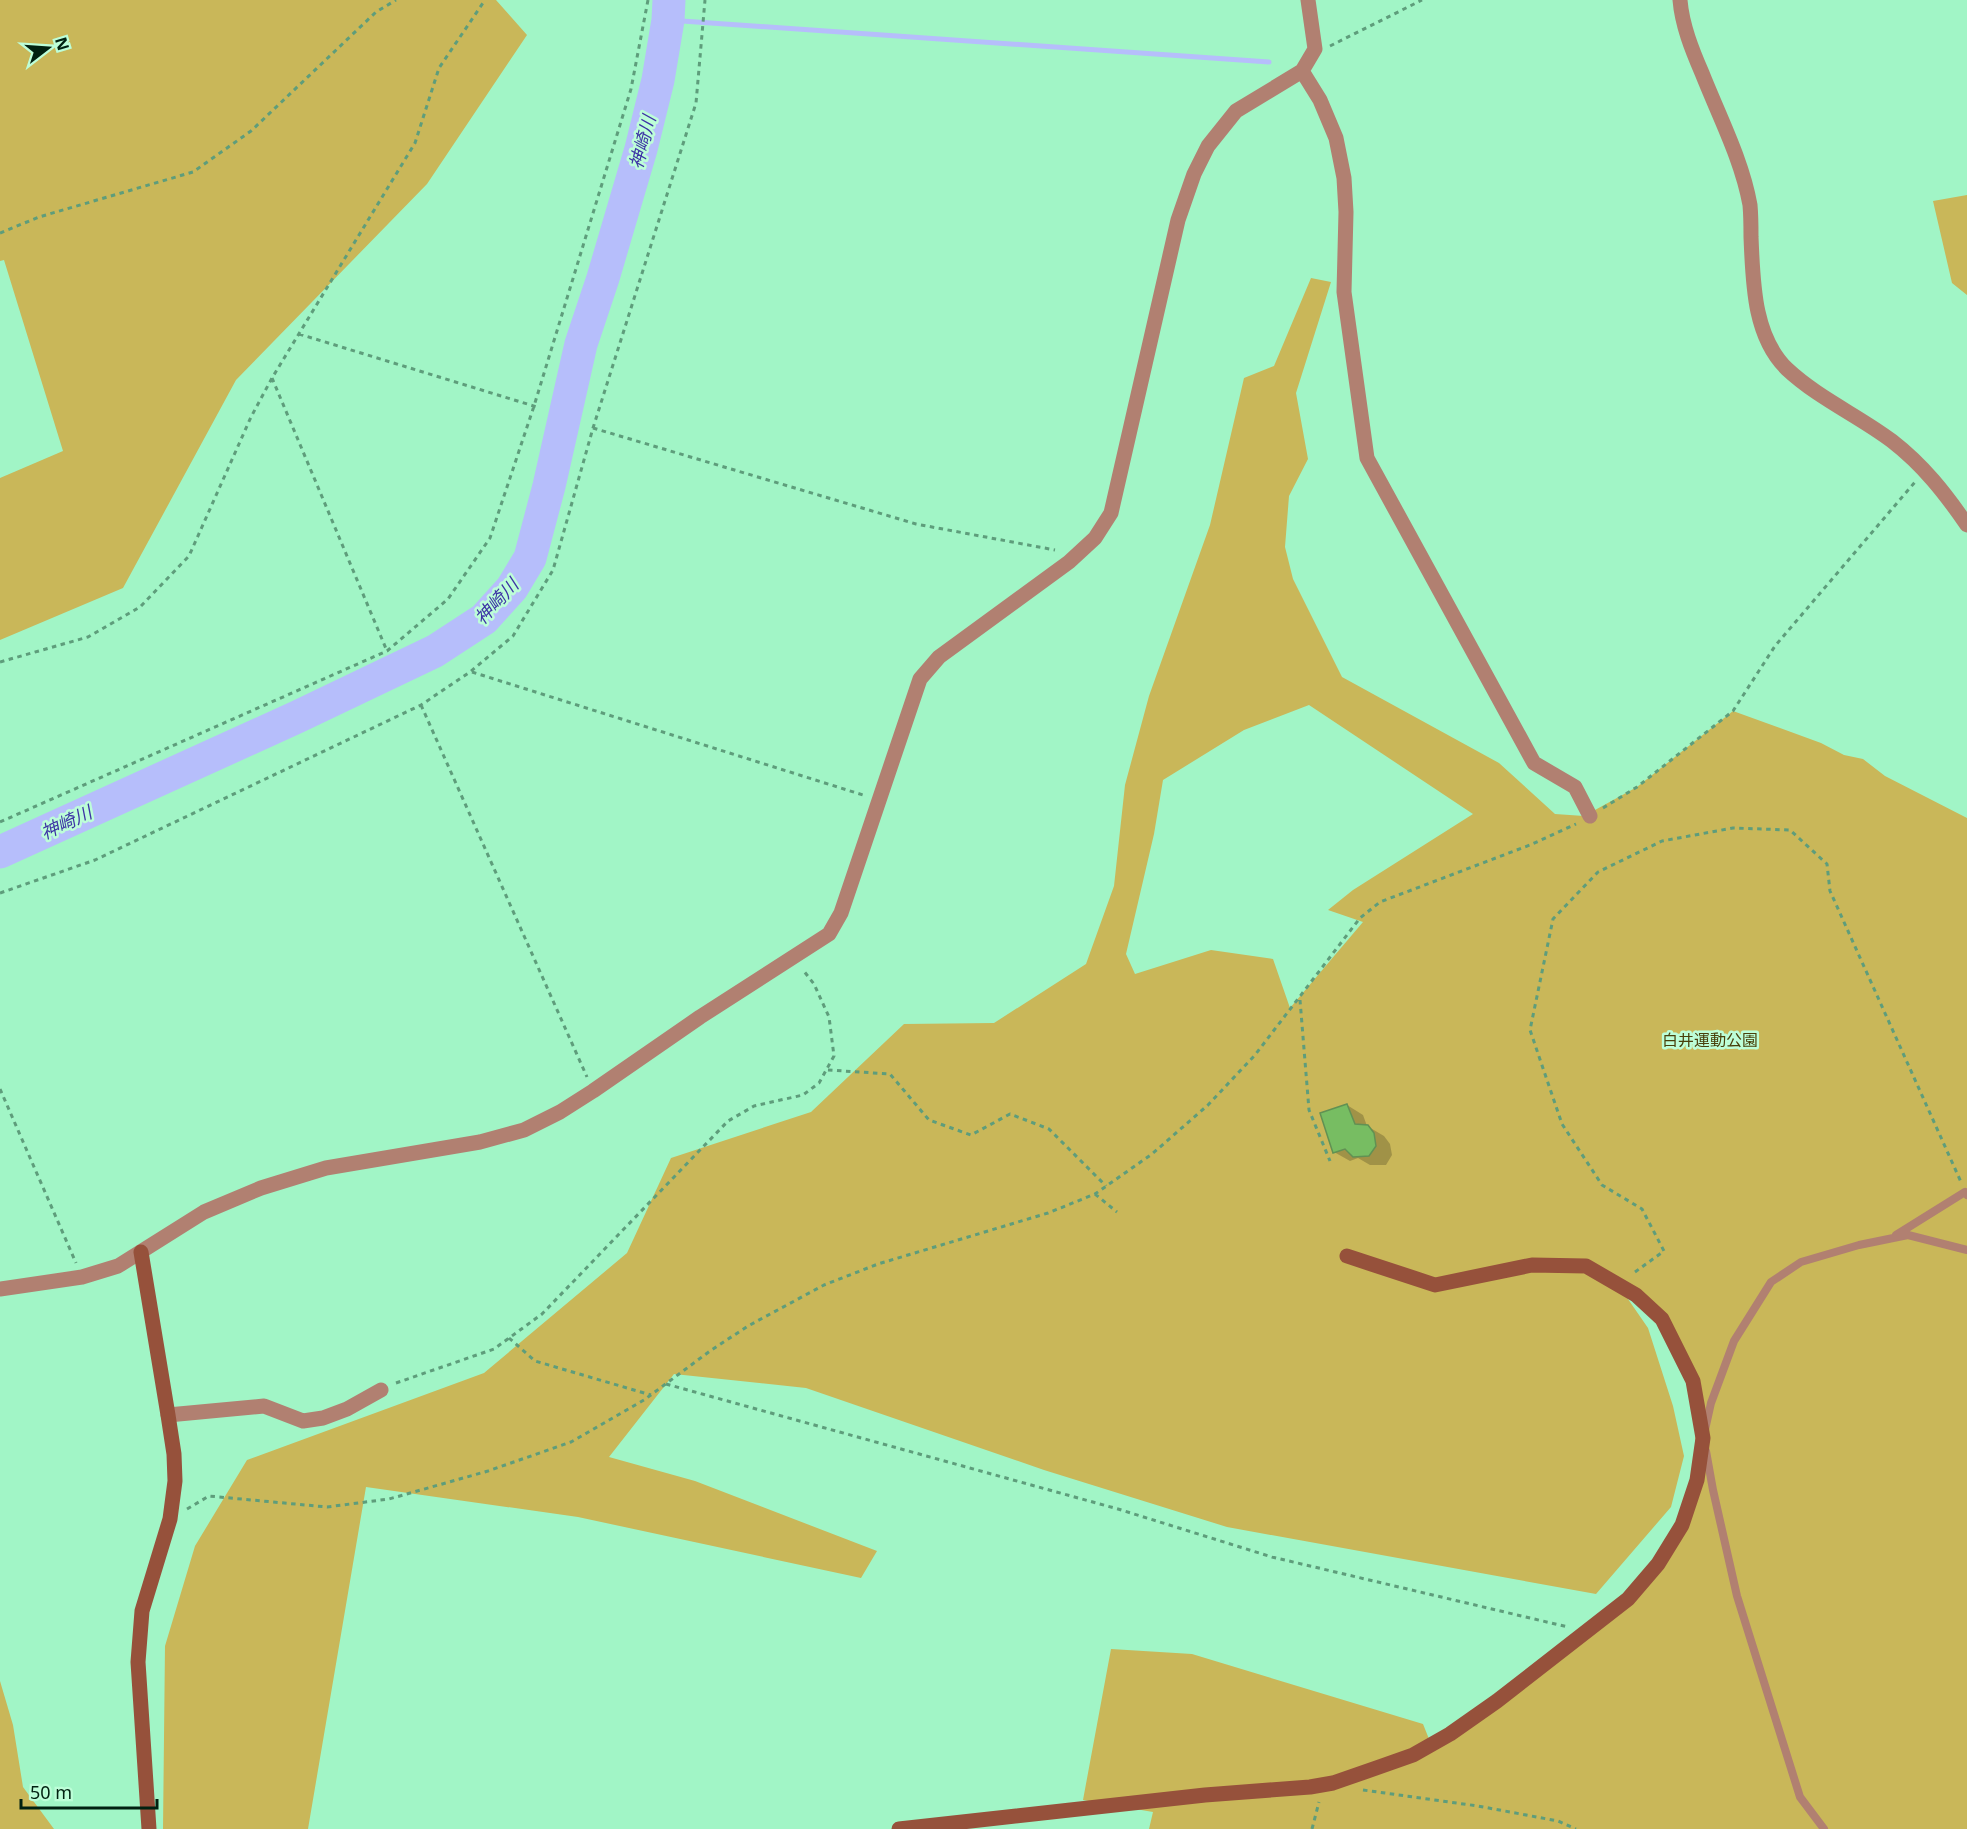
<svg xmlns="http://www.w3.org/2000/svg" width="1967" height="1829" font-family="'Noto Sans','Noto Sans JP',sans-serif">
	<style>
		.green { fill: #c9b759; fill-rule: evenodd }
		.shadow { fill: #0003 }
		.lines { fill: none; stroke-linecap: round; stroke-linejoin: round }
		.stream { stroke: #b6befb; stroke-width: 5 }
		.river { stroke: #b6befb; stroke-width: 33 }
		.building { fill: #77bd62; stroke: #619153; stroke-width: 1.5 }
		.path { stroke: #5e9d7b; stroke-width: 3; stroke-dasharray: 4.5 4.5; stroke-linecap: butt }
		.lane { stroke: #b18071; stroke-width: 8 }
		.street { stroke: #b18071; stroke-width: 15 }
		.secondary { stroke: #96513b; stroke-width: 15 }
		.labels { text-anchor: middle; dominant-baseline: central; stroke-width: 5; stroke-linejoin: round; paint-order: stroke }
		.park-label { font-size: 16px; fill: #49400b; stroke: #bdfed8 }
		.water-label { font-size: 18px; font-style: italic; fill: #3d34a5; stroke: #bdfed8 }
	</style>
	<rect width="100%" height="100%" fill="#a1f5c6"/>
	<!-- green -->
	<path class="green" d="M0 0H496L527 35 427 184 236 380 123 588 0 640V478L63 451 4 260 0 261Z
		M1967 195V295L1952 283 1933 201Z
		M1311 278 1331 282 1296 393 1308 459 1289 496 1285 547 1293 579 1342 677 1499 763 1555 814 1584 816 1637 787 1733 711 1821 743 1844 755 1863 759 1885 776 1967 818V1829H1149L1153 1812 1083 1800 1111 1649 1192 1654 1423 1724 1431 1744 1497 1701 1658 1564 1697 1480 1693 1381 1662 1319 1619 1286 1648 1328 1673 1406 1684 1456 1671 1507 1596 1594 1227 1527 1044 1470 806 1388 674 1374 609 1457 695 1481 877 1551 861 1578 578 1517 366 1487 308 1829H163L165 1646 195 1546 247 1460 484 1373 627 1253 671 1158 811 1112 904 1024 994 1023 1086 964 1114 886 1125 785 1149 696 1210 525 1244 378 1274 366ZM1309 705 1473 814 1353 890 1328 910 1363 922 1290 1008 1273 959 1211 950 1135 974 1126 954 1154 834 1163 780 1244 730Z
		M0 1681 13 1725 23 1787 54 1829H0Z"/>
	<!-- shadow -->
	<path class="shadow" d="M1347 1105 1363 1115 1367 1126 1384 1136 1390 1144 1392 1155 1386 1165H1370L1358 1158 1350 1161 1334 1152Z"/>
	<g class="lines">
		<!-- stream -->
		<path class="stream" d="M668 20 1269 62"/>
		<!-- river -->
		<path class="river" d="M0 852 297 717 435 651 484 619 512 588 530 558 549 486 581 344 603 278 641 149 658 80 668 20 669 0"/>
	</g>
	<!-- building -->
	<path class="building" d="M1347 1104 1355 1124 1368 1125 1374 1133 1376 1146 1369 1156 1353 1157 1345 1149 1333 1153 1320 1113Z"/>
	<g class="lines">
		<!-- path -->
		<path class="path" d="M1330 46 1422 0
			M0 233 39 217 193 172 251 131 376 12 396 0
			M299 334 537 407
			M272 378 387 651
			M593 428 916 524 1055 550
			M0 662 88 637 140 607 189 556 251 417 272 378 415 143 439 68 485 0
			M472 672 863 795
			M421 705 587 1077
			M1603 808 1637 787 1733 711 1775 646 1915 482
			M0 822 387 651 448 599 490 538 534 406 631 89 648 0
			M0 893 95 860 421 705 470 672 513 636 553 570 593 428 696 103 705 0
			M1300 1000 1309 1110 1330 1161
			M828 1070 890 1074 929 1120 971 1135 1010 1114 1049 1129 1106 1186
			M0 1089 76 1263
			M1095 1194 1117 1212
			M1635 1272 1664 1251 1642 1209 1602 1185 1562 1124 1530 1030 1553 919 1598 872 1662 841 1733 828 1790 830 1827 864 1830 891 1961 1182
			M509 1338 535 1361 651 1395
			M396 1383 494 1349 542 1314 728 1121 754 1106 803 1095 819 1083 834 1056 829 1017 814 984 803 970
			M666 1384 1118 1509 1272 1557 1568 1627
			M187 1509 209 1496 327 1507 389 1499 488 1471 571 1442 644 1400 710 1351 748 1326 824 1285 878 1264 1048 1213 1095 1194 1152 1154 1208 1105 1255 1055 1360 918 1380 902 1530 845 1576 824
			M1363 1790 1478 1806 1558 1821 1576 1829
			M1312 1829 1319 1802"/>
		<!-- lane -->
		<path class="lane" d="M1896 1235 1965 1192 1967 1195
			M1705 1430 1711 1403 1734 1341 1771 1282 1801 1262 1859 1245 1908 1235 1967 1250
			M1706 1451 1713 1490 1737 1596 1800 1797 1824 1829"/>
		<!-- street -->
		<path class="street" d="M1680 0C1682 25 1692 50 1702 73 1719 116 1742 160 1750 205 1751 216 1751 227 1751 237 1753 281 1753 336 1787 369 1818 398 1859 416 1892 441 1923 465 1945 493 1967 525
			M1302 71 1320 100 1336 138 1344 178 1346 212 1344 292 1367 458 1534 763 1575 787 1590 816
			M0 1289 82 1277 118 1266 204 1212 261 1188 326 1168 480 1142 524 1130 560 1112 593 1091 700 1017 829 934 841 913 920 679 939 657 1069 562 1095 538 1111 513 1178 220 1194 174 1208 146 1236 111 1302 71 1315 49 1308 0
			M168 1415 264 1406 303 1421 323 1418 347 1409 381 1390"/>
		<!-- secondary -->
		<path class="secondary" d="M141 1252 168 1415 174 1454 175 1481 170 1519 142 1611 138 1662 149 1829
			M899 1829 1205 1795 1310 1787 1333 1783 1379 1767 1413 1755 1450 1734 1497 1701 1628 1599 1658 1564 1682 1525 1697 1480 1703 1438 1693 1381 1662 1319 1636 1295 1586 1266 1532 1265 1435 1285 1347 1256"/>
	</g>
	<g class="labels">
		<!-- park labels -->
		<g class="park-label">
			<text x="1710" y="1040">白井運動公園</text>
		</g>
		<!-- water labels -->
		<g class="water-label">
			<text transform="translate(642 142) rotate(-75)">神崎川</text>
			<text transform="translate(496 601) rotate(-47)">神崎川</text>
			<text transform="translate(66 822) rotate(-25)">神崎川</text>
		</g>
	</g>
	<!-- north arrow -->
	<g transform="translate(48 48) rotate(73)" stroke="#bdfed8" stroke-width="4.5" paint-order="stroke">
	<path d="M0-4.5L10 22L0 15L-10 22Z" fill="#002111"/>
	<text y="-9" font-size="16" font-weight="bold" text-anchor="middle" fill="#002111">N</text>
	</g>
	<!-- scale -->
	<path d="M21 1799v9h136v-9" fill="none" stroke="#002111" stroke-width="3"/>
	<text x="30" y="1799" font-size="18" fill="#002111" stroke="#bdfed8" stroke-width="4.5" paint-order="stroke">50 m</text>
</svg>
